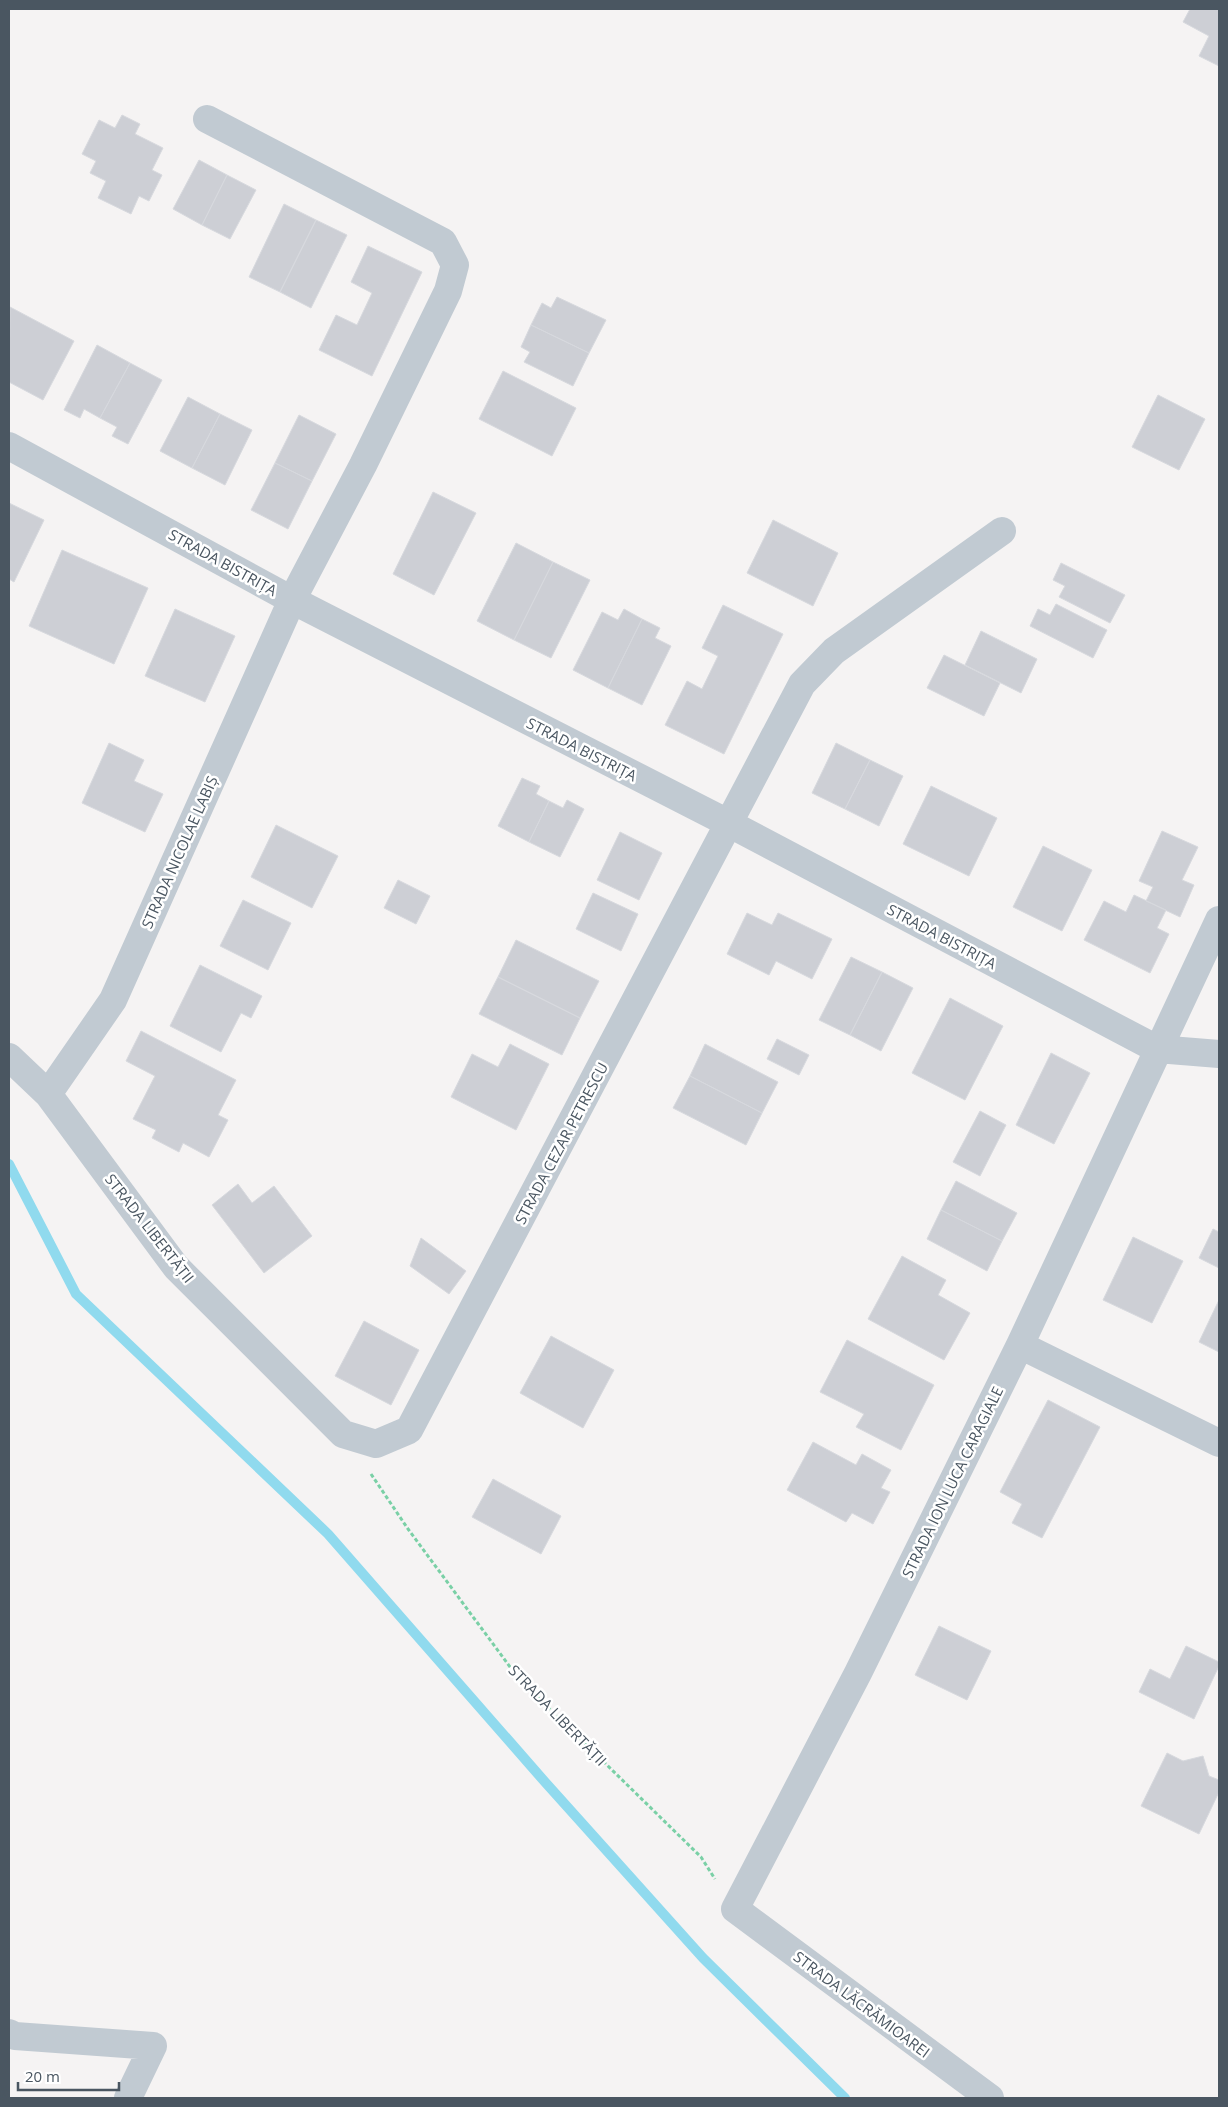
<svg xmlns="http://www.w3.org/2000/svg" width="1228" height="2107" font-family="'Open Sans',sans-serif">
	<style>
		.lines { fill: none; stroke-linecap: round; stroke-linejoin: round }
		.stream { stroke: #90daee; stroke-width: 10 }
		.building { fill: #cdcfd5; stroke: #d7d9de }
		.path { stroke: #7ad0a6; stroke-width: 3; stroke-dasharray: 4 2.5; stroke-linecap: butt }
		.minor { stroke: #c1cad2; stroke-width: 28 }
		.labels { text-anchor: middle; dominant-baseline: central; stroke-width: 5; stroke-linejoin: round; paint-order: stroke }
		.street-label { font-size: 15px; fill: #4a5661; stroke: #fff }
	</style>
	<rect width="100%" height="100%" fill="#f5f3f3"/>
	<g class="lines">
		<!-- stream -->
		<path class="stream" d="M9 1164 76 1294 328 1534 545 1782 703 1958 845 2098"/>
	</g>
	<!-- building -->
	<path class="building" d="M1190 9H1219V66L1199 56 1209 36 1183 22Z
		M122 115 140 124 135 134 163 148 152 170 162 175 149 201 139 196 131 214 98 198 106 181 90 173 96 161 82 154 99 120 115 128Z
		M199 160 227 175 202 225 173 209Z
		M227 175 256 190 230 239 202 225Z
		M284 204 316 220 280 292 249 277Z
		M316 220 347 235 311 308 280 292Z
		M368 246 422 272 372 376 319 350 336 315 357 325 372 293 351 282Z
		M557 297 606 320 589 353 531 325 542 303 551 308Z
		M10 307 74 341 43 400 9 382Z
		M531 325 589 353 573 386 524 362 530 352 521 347Z
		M97 345 130 363 100 418 84 409 80 418 64 410Z
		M130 363 162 380 128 444 112 436 117 427 100 418Z
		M503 371 576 408 552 456 479 419Z
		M1158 395 1205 419 1179 470 1132 447Z
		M188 397 220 414 192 468 160 451Z
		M220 414 252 430 225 485 192 468Z
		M299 415 336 434 312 481 275 463Z
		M275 463 312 481 288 529 251 510Z
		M433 492 476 513 434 595 393 574Z
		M9 503 44 520 14 582 9 579Z
		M773 520 838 553 813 606 747 573Z
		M516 543 553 562 514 640 477 621Z
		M62 550 148 588 114 664 29 626Z
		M553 562 590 580 551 658 514 640Z
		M1061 563 1125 595 1110 623 1059 597 1065 586 1053 580Z
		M1056 604 1107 630 1093 658 1030 626 1038 609 1050 615Z
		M723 605 783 634 724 754 665 725 687 681 702 689 718 656 702 648Z
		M175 609 235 636 205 702 145 676Z
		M624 609 642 619 608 688 573 670 602 612 618 620Z
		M642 619 660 628 655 638 671 646 642 705 608 688Z
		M981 631 1037 659 1021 693 965 665Z
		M944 655 1000 683 984 716 927 688Z
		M109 743 144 760 134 781 163 794 145 832 82 803Z
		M836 743 870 760 845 809 812 793Z
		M870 760 903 776 879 826 845 809Z
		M522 778 540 786 536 794 549 801 529 842 498 826Z
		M931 786 997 818 969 876 903 844Z
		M567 800 584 809 560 857 529 842 549 801 563 808Z
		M276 825 338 856 312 908 251 877Z
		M1162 831 1198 847 1182 880 1194 885 1180 917 1146 901 1153 887 1139 881Z
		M620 832 662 853 639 900 597 880Z
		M1043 846 1092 870 1062 931 1013 907Z
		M398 880 430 896 416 924 384 908Z
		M593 893 638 914 621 951 576 929Z
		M1134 895 1166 910 1157 928 1169 934 1150 973 1084 940 1104 901 1126 912Z
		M243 900 291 923 268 970 220 946Z
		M747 913 772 925 778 913 832 939 812 979 776 961 769 975 727 954Z
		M516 940 599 981 580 1018 498 977Z
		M851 957 882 972 850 1035 819 1020Z
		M200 965 262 996 251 1018 241 1013 221 1052 170 1026Z
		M882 972 913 988 881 1051 850 1035Z
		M498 977 580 1018 562 1055 479 1014Z
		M950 998 1003 1026 965 1100 912 1073Z
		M141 1031 236 1080 218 1115 228 1120 209 1157 183 1143 179 1152 152 1138 156 1130 133 1119 155 1076 126 1061Z
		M777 1039 809 1055 799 1075 767 1059Z
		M510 1044 549 1064 516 1130 451 1097 472 1054 498 1067Z
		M705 1044 778 1082 762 1113 690 1076Z
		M1051 1053 1090 1073 1054 1144 1016 1125Z
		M690 1076 762 1113 746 1145 673 1108Z
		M980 1111 1006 1125 980 1176 953 1162Z
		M956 1181 1017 1213 1002 1241 941 1210Z
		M238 1184 252 1203 274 1186 312 1236 264 1273 212 1205Z
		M941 1210 1002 1241 987 1271 927 1239Z
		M1213 1229 1219 1232V1268L1199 1258Z
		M1133 1237 1183 1261 1152 1323 1103 1300Z
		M421 1238 466 1271 449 1294 410 1266Z
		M902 1256 946 1280 938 1295 970 1313 944 1360 868 1319Z
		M1219 1300V1352L1199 1342Z
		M364 1321 419 1350 391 1405 335 1376Z
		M551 1336 614 1370 583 1428 520 1393Z
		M847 1340 934 1385 901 1450 856 1427 864 1414 820 1392Z
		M1048 1400 1100 1427 1042 1538 1012 1523 1022 1504 1000 1492Z
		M813 1442 856 1465 862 1454 891 1470 881 1488 890 1492 873 1524 852 1513 846 1522 787 1490Z
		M493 1479 561 1516 541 1554 472 1517Z
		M939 1626 991 1651 967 1700 915 1675Z
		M1186 1646 1219 1662V1666L1194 1719 1139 1692 1150 1669 1170 1679Z
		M1167 1753 1183 1761 1203 1756 1209 1776 1219 1780V1792L1199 1834 1141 1806Z"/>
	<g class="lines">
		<!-- path -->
		<path class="path" d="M371 1474 408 1529 519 1679 701 1857 715 1879"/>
		<!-- minor -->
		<path class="minor" d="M9 446 292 600 730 824 1157 1049 1219 1054
			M9 1057 48 1094 176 1267 343 1434 376 1444 409 1430 802 684 834 651 1002 531
			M48 1094 113 1000 292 600 363 465 448 291 455 265 443 242 207 119
			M1020 1345 1219 1443
			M9 2033 15 2036 153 2046 128 2098
			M990 2098 735 1909 858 1673 1020 1345 1219 920"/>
	</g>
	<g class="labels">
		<!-- street labels -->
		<g class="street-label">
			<text transform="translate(223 562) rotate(29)">STRADA BISTRIȚA</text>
			<text transform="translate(582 749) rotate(27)">STRADA BISTRIȚA</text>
			<text transform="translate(179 852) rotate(-66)">STRADA NICOLAE LABIȘ</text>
			<text transform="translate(942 936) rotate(28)">STRADA BISTRIȚA</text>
			<text transform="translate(561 1143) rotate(-62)">STRADA CEZAR PETRESCU</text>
			<text transform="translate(150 1228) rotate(52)">STRADA LIBERTĂȚII</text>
			<text transform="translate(952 1482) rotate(-64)">STRADA ION LUCA CARAGIALE</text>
			<text transform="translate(558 1715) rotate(46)">STRADA LIBERTĂȚII</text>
			<text transform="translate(862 2004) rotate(37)">STRADA LĂCRĂMIOAREI</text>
		</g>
	</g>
	<!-- border -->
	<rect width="1228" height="2107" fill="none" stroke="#4a5661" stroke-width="20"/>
	<!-- scale -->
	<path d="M18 2082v8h101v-8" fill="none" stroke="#4a5661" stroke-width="2.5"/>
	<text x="25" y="2082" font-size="15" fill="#4a5661" stroke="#ffffff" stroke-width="4" paint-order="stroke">20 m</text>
</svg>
